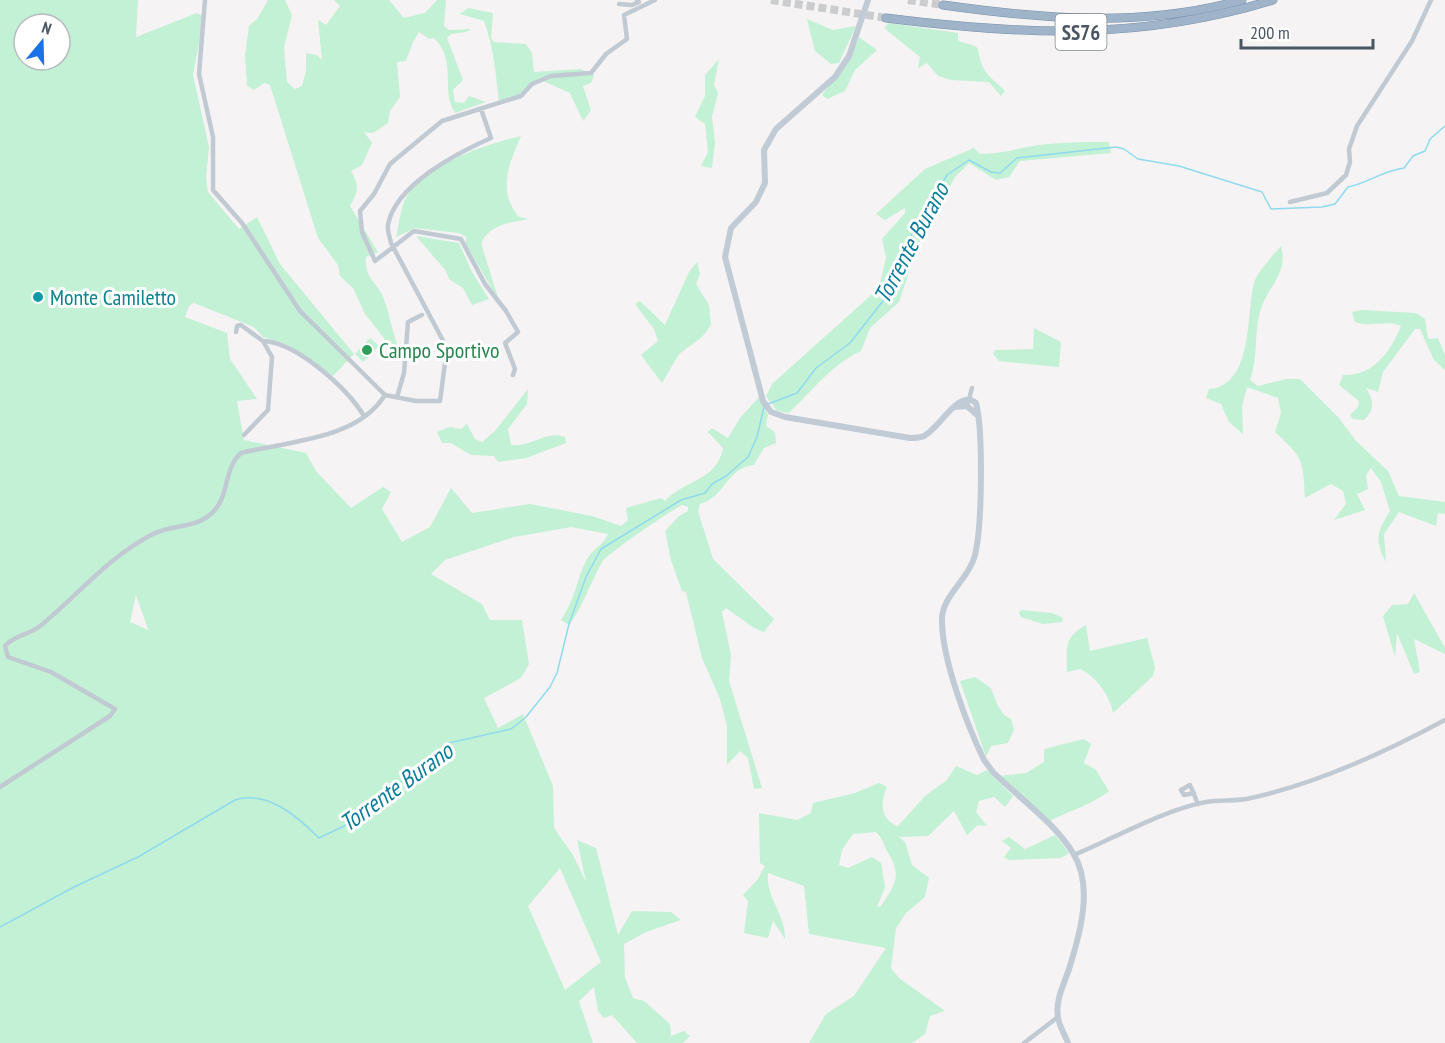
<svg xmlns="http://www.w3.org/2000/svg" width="1445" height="1043" font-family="'PT Sans Narrow',sans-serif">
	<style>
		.green { fill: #c3f1d5; fill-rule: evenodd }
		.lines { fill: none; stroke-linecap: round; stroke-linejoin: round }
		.stream { stroke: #90daee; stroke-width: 1.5 }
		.trunk-tunnel { stroke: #caccce; stroke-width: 8; stroke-dasharray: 8 4; stroke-linecap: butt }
		.trunk-casing { stroke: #7690ad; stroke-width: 9 }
		.minor { stroke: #c1cad2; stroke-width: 4.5 }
		.secondary { stroke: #c1cbd6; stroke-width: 6 }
		.trunk { stroke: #9fb4c9; stroke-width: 8 }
		.culture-dot { fill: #0f9aa8; stroke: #fff; stroke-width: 2 }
		.leisure-dot { fill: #2e9e5b; stroke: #fff; stroke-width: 2 }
		.labels { text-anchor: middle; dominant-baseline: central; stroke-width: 6; stroke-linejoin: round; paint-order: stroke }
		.shield { fill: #fff; stroke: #808990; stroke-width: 1.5 }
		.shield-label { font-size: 21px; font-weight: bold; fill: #4a5661 }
		.culture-label { font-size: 22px; fill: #0d838f; stroke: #fff; text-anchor: start }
		.leisure-label { font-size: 22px; fill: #27864d; stroke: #fff; text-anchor: start }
		.water-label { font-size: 24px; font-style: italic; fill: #0c7c9b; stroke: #fff }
	</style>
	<rect width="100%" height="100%" fill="#f5f3f3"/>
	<!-- green -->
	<path class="green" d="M0 0H138L136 37 197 13 204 17 193 75 209 147 206 178 208 192 239 229 257 217 280 264 354 354 333 376 288 345 263 337 254 327 194 303 189 306 185 317 227 333 230 359 257 399 237 401 244 440 306 453 316 471 351 508 383 487 391 492 382 509 402 542 430 527 451 488 472 513 530 504 592 516 621 526 628 520 626 508 661 498 665 501C684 480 717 481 723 448L708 432 712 428 728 438 740 418 759 397 768 415 766 426 775 432 776 443 764 448 754 465C728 467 724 498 700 504L698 511 713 559 774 619 764 632 754 628 726 608 722 612 731 655 729 681 762 788 754 789 748 758 740 751 727 765V726L720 699 702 658 686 592 682 591 671 560 665 531 679 516 688 511V507L682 505C670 511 607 554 602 562 590 583 584 605 569 625L561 620C575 600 576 580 587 559 593 548 603 546 608 534L571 527 514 537 445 560 431 574 482 604 490 620H522L529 664 521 678 484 698 498 728 523 714 553 786 554 828 573 855 586 882 577 840 596 848 618 935 632 911 671 912 681 920 646 932 624 944 625 978 633 998 644 1001 670 1024 671 1036 684 1031 690 1036 683 1043H637L612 1015 604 1018 598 1011 594 987 579 1001 593 1043H0ZM24 24H60V60H24ZM136 595 148 629V630L130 622ZM560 868 601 962 565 990 528 906Z
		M268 0H285L292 15 284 48 287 82 295 89 302 86 306 71V53L317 55 322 60 318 20 326 25 340 6 334 0H389L404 18 425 13 437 0H446L444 26 449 30 471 29 466 32 451 34 447 38 463 80 453 90 455 102 464 103 469 96 486 102 455 113C440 90 458 62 434 38L429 39 419 32 413 42 406 61 397 62 400 97 390 111 388 123 373 133 364 132 372 143 362 165 351 171C360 186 358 192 350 206L378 252 366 257C364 279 377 281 384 299 391 319 394 341 404 361L388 350 384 338 365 314 353 288 340 276 338 265 318 238 270 85 264 83 254 90 247 86 245 55 249 26 258 18Z
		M468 8 493 13 491 38 494 42 526 44 532 53 534 72 581 69 594 75 591 83 583 86 591 110 583 121 570 93 541 80 515 98 499 103C496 76 494 47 484 21L460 14Z
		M807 19 833 30 856 26 839 63 831 64 815 51Z
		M889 23 958 33V41C985 49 974 43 982 65 985 74 998 84 1005 91L1001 96 989 82 951 80 938 76 927 63 918 68 920 57 884 28Z
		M859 37 877 50 855 70 845 91 827 99 822 95 851 56Z
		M719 59 714 85 718 93 712 117 715 143 712 168 701 166 708 152 705 124 695 117 705 96V75Z
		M521 136C509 163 497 192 519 217L529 219C510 223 491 223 481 243L499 301 466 244V237L459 233 415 228 396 237C399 225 400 208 407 196 425 164 487 144 521 136Z
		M1109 142 1111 153 1020 161 1009 177 996 180 969 163 955 177 919 243 899 302 870 328 861 351C832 364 812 391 789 413L777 411 766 396 772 384 879 288 886 258 882 239 905 213V208L885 220 876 214 925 169 974 148 980 154C998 154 1010 151 1027 147 1054 142 1082 142 1109 142Z
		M416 236 459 243 472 272 489 299 472 305 463 288 449 279 446 271Z
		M1281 246C1288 272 1271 283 1262 306 1253 329 1259 356 1250 380L1258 386 1286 379H1300L1338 417 1356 441 1388 471 1399 496 1445 502V514L1438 513 1436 526 1399 512 1384 534 1386 562C1374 539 1377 532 1390 511L1381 482 1371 468 1366 475 1368 489 1357 494 1365 510 1334 520 1346 504 1343 491 1331 484 1305 498C1303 459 1303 458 1275 432L1281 413 1278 398 1247 387 1242 406 1243 434 1229 422 1221 404 1206 398 1209 389C1254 386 1246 312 1254 283 1258 270 1273 256 1281 246Z
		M697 262 700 274 696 284 709 305 711 325 702 337 679 354 662 383 641 355 658 341 654 329 635 304 640 301 665 325 689 272Z
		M1361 310 1416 313 1425 319 1428 339 1438 338 1445 355V370L1434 360 1420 329H1415L1383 372 1378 392 1366 388C1374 400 1375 410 1364 420L1353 419 1350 415 1358 407 1359 401 1339 385 1343 375C1374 376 1390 352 1401 326 1387 319 1370 328 1355 322L1352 312Z
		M1034 328 1061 342 1059 367 999 361 993 354 995 350 1033 349Z
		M370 338 379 346 363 362 355 354Z
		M528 389 527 404 508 429 511 445C531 448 546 430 565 437L566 443 526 458 498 462 494 456 471 455 451 443H442L437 432 450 427 461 429 467 424 475 439 482 442 495 431Z
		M1414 593 1445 648V654L1414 639 1420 672 1414 674 1397 633 1395 657 1383 616 1392 605 1408 604Z
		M1021 610 1052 613 1063 618 1062 622 1043 624 1021 617 1019 613Z
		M1086 625 1090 651 1147 638 1155 667 1153 676 1113 713C1110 696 1096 676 1080 669L1067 672C1067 648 1063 638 1086 625Z
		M975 677 991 688 997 704 1004 715 1011 719 1014 729 1008 743 991 746 986 757 960 681Z
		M1084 739 1091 744 1084 763 1096 770 1109 791C1092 805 1068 811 1048 822L999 776 1026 773 1044 762V749Z
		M956 766 977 775 987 770 1013 796 1005 807 994 797 979 801 976 812 987 826 978 825 967 835 954 811 928 836 899 837 905 842 912 865 929 878 925 897 906 913 896 928 891 968 899 978 945 1011 930 1016 925 1034 912 1043H809L826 1014 854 996 886 948 809 934 804 886 768 873C765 896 786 915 785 939L773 921 768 938 744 933 748 901 743 895 758 879 765 866 760 863 759 813 797 820 811 813 813 803 855 793 879 783 887 787C880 802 880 820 898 826L926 795 947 780ZM876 832C882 838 883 842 886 849 902 876 897 881 881 906L877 907 885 887 881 863 872 857 848 868 839 865 842 850 853 834Z
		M1055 835 1069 853 1061 858 1009 860 1004 857 1011 848 1002 841 1009 837 1025 849Z"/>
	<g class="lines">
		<!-- stream -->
		<path class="stream" d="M768 404 797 393 816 368 850 343 890 292 912 234 947 175 969 160 991 172 1000 173 1017 158 1116 147 1124 149 1138 159 1179 166 1262 192 1271 209 1322 207 1335 204 1348 187C1368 183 1382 171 1404 168L1413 156 1425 151 1430 139 1445 126
			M0 927 74 887 138 857 235 800C267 790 297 816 319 838L363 817 406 777 449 743 511 729 526 717 550 687 557 673 569 624 586 577 601 549 681 500 705 493 712 484 726 476 748 457 757 437 764 407"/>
		<!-- trunk-tunnel -->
		<path class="trunk-tunnel" d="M771 0 886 18
			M908 0 943 5"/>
		<defs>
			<path id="trunk" d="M943 5C1043 19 1143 28 1242 0
				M886 18C1022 35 1140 41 1273 0"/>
		</defs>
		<!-- trunk casing -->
		<use href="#trunk" class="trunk-casing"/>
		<!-- minor -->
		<path class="minor" d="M205 0 199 74 213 137V190L242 223 300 311 385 395 416 401H440L447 348 391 243C390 238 387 231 388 225 395 185 457 153 491 138L481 109
			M619 4 632 5 639 2 637 0
			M1290 202 1327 193 1346 175 1350 162 1349 149 1357 126 1412 41 1431 0
			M236 332 237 326 241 325 263 341 272 357 268 410 244 435
			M263 341C296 342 347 388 364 416
			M513 375 515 369 505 343 518 332 506 311 485 284 461 239 414 231 375 261 362 232 360 211 374 194 390 164 442 121 521 96 532 84 551 76 591 73 606 54 627 39 624 15 655 0
			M397 397 404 373 408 322 422 315
			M968 403 972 388
			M0 787 110 716 115 709 51 672 8 657 5 646C14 635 29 635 40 626 78 595 108 557 153 534 172 524 195 529 212 513 230 496 223 469 241 453 288 441 357 440 385 395
			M1194 793 1184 795 1181 790 1190 785 1198 804
			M1074 855C1115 838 1163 810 1206 802 1220 799 1236 802 1251 798 1319 783 1384 753 1445 720
			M1024 1043 1058 1017"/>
		<!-- secondary -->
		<path class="secondary" d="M868 0 849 56 835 77 776 129 764 150 765 183 756 202 731 228 725 257 763 401 771 412 785 417 910 438C915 438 920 438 924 436 940 428 959 388 976 403 983 429 983 536 973 561 965 582 941 598 942 621 942 659 967 725 984 760L993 772C1019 798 1054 822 1073 853 1094 886 1080 934 1069 969 1064 984 1055 1001 1058 1017 1059 1026 1065 1035 1068 1043
			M955 407 967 406 977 415"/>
		<!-- trunk -->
		<use href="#trunk" class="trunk"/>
	</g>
	<!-- markers -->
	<circle class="culture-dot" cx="38" cy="297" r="6"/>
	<circle class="leisure-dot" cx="367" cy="350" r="6"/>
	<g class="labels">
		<!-- shield labels -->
		<rect class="shield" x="1055.5" y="14" width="51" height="36" rx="4.5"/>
		<g class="shield-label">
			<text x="1081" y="32">SS76</text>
		</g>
		<!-- culture labels -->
		<g class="culture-label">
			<text x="50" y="297">Monte Camiletto</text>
		</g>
		<!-- leisure labels -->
		<g class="leisure-label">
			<text x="379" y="350">Campo Sportivo</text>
		</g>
		<!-- water labels -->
		<g class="water-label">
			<text transform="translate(911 243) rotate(-62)">Torrente Burano</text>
			<text transform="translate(396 787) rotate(-36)">Torrente Burano</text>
		</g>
	</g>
	<!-- north arrow -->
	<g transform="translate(42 42) rotate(19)"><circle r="28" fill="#ffffff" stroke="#b7bbc0" stroke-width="1.5"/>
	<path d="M0-4.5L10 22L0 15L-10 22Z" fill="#1a73e8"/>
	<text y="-9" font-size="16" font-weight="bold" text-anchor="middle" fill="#4a5661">N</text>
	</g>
	<!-- scale -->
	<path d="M1241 39v9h132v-9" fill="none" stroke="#4a5661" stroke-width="3"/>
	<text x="1250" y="39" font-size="18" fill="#4a5661" stroke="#ffffff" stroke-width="4.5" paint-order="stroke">200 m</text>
</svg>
